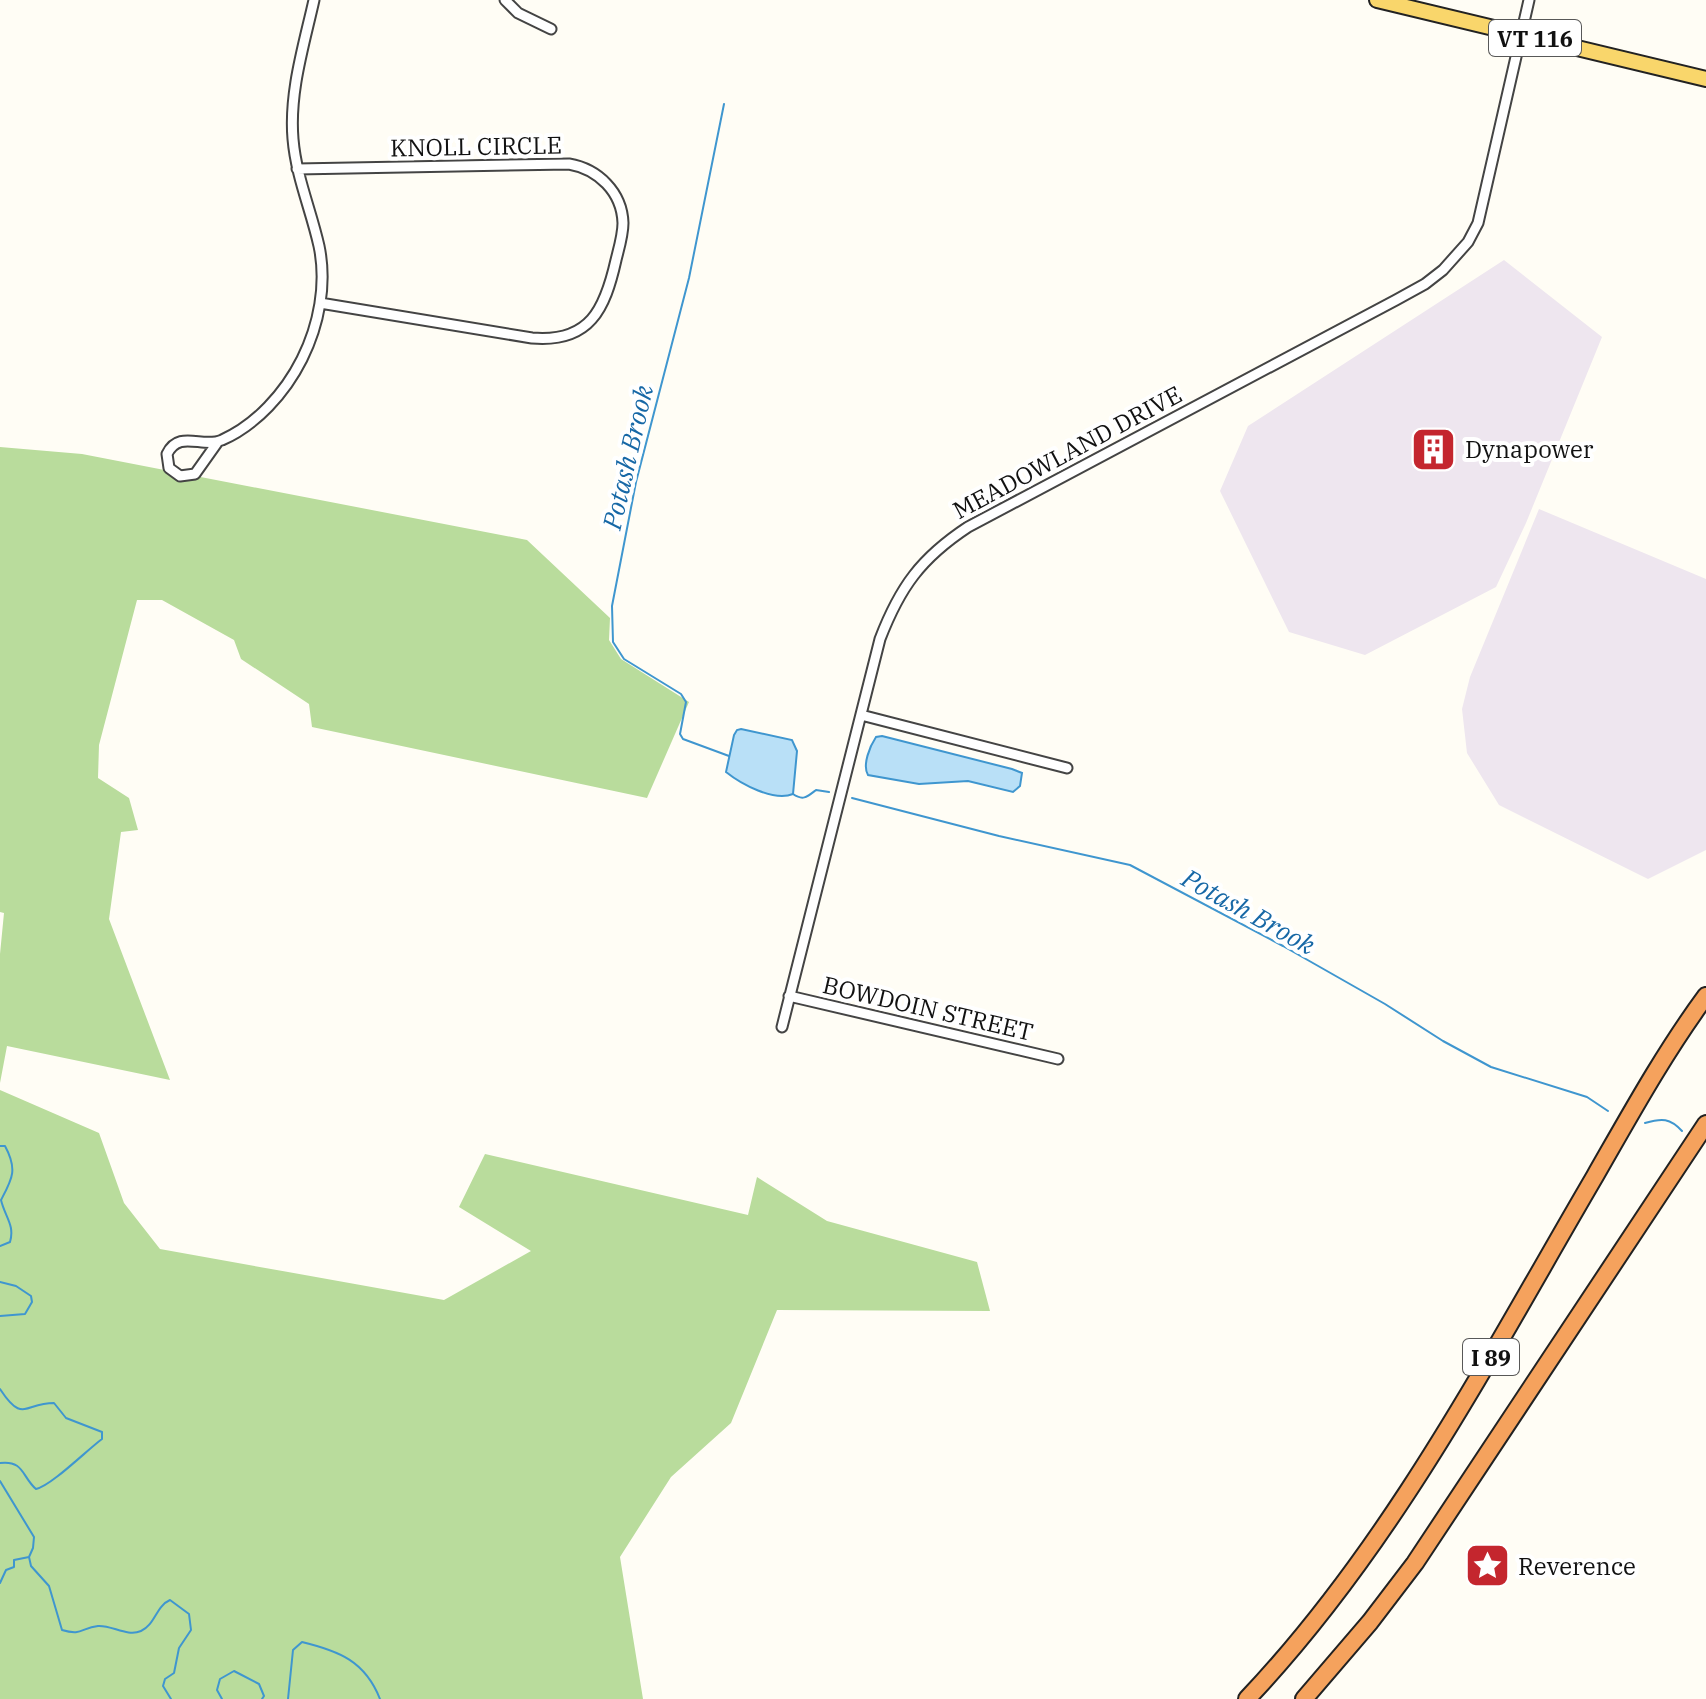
<svg xmlns="http://www.w3.org/2000/svg" width="1706" height="1699" font-family="'IBM Plex Serif',serif">
	<style>
		.industrial { fill: #eee6ef }
		.forest { fill: #b9dc9c }
		.water { fill: #b9e0f7; stroke: #3f96cf; stroke-width: 2 }
		.lines { fill: none; stroke-linecap: round; stroke-linejoin: round }
		.stream { stroke: #3f96cf; stroke-width: 2 }
		.minor-casing { stroke: #444; stroke-width: 13 }
		.primary-casing { stroke: #222; stroke-width: 18 }
		.motorway-casing { stroke: #222; stroke-width: 20 }
		.minor { stroke: #fff; stroke-width: 9 }
		.primary { stroke: #f9d66b; stroke-width: 14 }
		.motorway { stroke: #f5a25d; stroke-width: 16 }
		.labels { text-anchor: middle; dominant-baseline: central; stroke-width: 8; stroke-linejoin: round; paint-order: stroke }
		.shield { fill: #fff; stroke: #585858; stroke-width: 2 }
		.shield-label { font-size: 22px; font-weight: bold; fill: #111 }
		.street-label { font-size: 24px; fill: #111; stroke: #fff }
		.poi-label { font-size: 24px; fill: #111; stroke: #fff; text-anchor: start }
		.water-label { font-size: 26px; font-style: italic; fill: #1768a6; stroke: #fff }
	</style>
	<rect width="100%" height="100%" fill="#fffdf5"/>
	<!-- industrial -->
	<path class="industrial" d="M1504 260 1602 337 1526 523 1496 587 1365 655 1289 632 1220 491 1248 426Z
		M1539 509 1706 579V850L1648 879 1499 805 1467 753 1462 709 1470 677Z"/>
	<!-- forest -->
	<path class="forest" d="M0 447 82 454 527 540 610 618 609 640 621 659 689 702 647 798 312 727 309 704 241 659 234 640 162 600H137L99 745 98 778 129 798 138 830 121 832 109 919 170 1080 7 1046 0 1083V954L4 913 0 912Z
		M0 1090 99 1133 124 1203 160 1249 444 1300 531 1251 459 1207 485 1154 748 1215 757 1177 827 1221 977 1262 990 1311 777 1310 731 1423 671 1477 620 1557 643 1699H0Z"/>
	<!-- water -->
	<path class="water" d="M741 729 792 740 797 751 793 794C774 802 741 784 726 772L734 735 737 730Z
		M882 736 1012 769 1022 773 1020 786 1013 792 968 781 919 784 868 775C862 765 870 746 876 737Z"/>
	<g class="lines">
		<!-- stream -->
		<path class="stream" d="M724 104 689 278 636 482 612 606 613 642 624 659 681 694 686 702 680 734 683 739 729 756
			M793 794C803 801 807 797 816 790L829 792
			M852 798 999 836 1130 865 1283 946 1385 1004 1443 1041 1491 1067 1587 1097 1608 1111
			M1645 1123C1662 1118 1670 1118 1682 1131
			M0 1146H5C18 1170 12 1179 1 1200 5 1217 15 1225 10 1242L0 1246
			M0 1282 16 1286 31 1296 32 1302 25 1314 0 1316
			M0 1389C23 1424 24 1403 54 1403L66 1418 102 1432V1439C87 1450 51 1486 36 1489 22 1477 24 1460 0 1463
			M0 1481 34 1537 33 1548 29 1557 31 1566 49 1586 62 1630C82 1636 81 1628 98 1626 112 1625 127 1637 141 1631 155 1625 156 1606 170 1600L189 1614 191 1630 179 1648 174 1673 165 1679 163 1686 171 1699
			M0 1583 6 1570 14 1567V1560L29 1557
			M222 1699 217 1690 220 1679 234 1671 259 1684 264 1696 262 1699
			M288 1699 293 1650 302 1642C339 1651 365 1661 380 1699"/>
		<defs>
			<path id="minor" d="M505 0 518 13 551 29
				M297 169 569 164C598 169 622 192 623 223 623 235 619 248 616 260 605 309 590 343 532 338L320 303
				M217 443 195 474 180 476 169 468 167 454C179 429 203 449 222 440 256 425 285 393 302 359 319 325 327 284 319 246 311 210 296 176 293 139 289 92 304 45 314 0
				M861 715 1067 768
				M789 996 1058 1059
				M782 1027 880 639C900 587 921 558 968 527L1396 300 1425 284 1443 270 1468 242 1478 223 1529 0"/>
			<path id="primary" d="M1377 0 1706 79"/>
			<path id="motorway" d="M1247 1699C1392 1546 1489 1357 1595 1176 1630 1115 1664 1053 1706 996
				M1304 1699 1370 1622 1415 1563 1706 1124"/>
		</defs>
		<!-- minor casing -->
		<use href="#minor" class="minor-casing"/>
		<!-- primary casing -->
		<use href="#primary" class="primary-casing"/>
		<!-- motorway casing -->
		<use href="#motorway" class="motorway-casing"/>
		<!-- minor -->
		<use href="#minor" class="minor"/>
		<!-- primary -->
		<use href="#primary" class="primary"/>
		<!-- motorway -->
		<use href="#motorway" class="motorway"/>
	</g>
	<!-- icons -->
	<defs>
		<symbol id="building-square" viewBox="-11 -11 22 22"><rect x="-9" y="-9" width="18" height="18" rx="4" fill="#c4262e" stroke="#fff"/><path d="M-4-6H4V6H1V3H-1V6H-4ZM-2.5-4.3h1.7v1.8h-1.7ZM.8-4.3h1.7v1.8H.8ZM-2.5-1h1.7V.8h-1.7ZM.8-1h1.7V.8H.8Z" fill="#fff"/></symbol>
		<symbol id="sight-square" viewBox="-11 -11 22 22"><rect x="-9" y="-9" width="18" height="18" rx="4" fill="#c4262e" stroke="#fff"/><path d="M0-6L1.8-2.2L6-1.7L2.9 1.2L3.7 5.4L0 3.3L-3.7 5.4L-2.9 1.2L-6-1.7L-1.8-2.2Z" fill="#fff"/></symbol>
	</defs>
	<g fill-rule="evenodd">
		<use href="#building-square" x="1408" y="424" width="51" height="51"/>
		<use href="#sight-square" x="1462" y="1540" width="51" height="51"/>
	</g>
	<g class="labels">
		<!-- shield labels -->
		<g class="shield">
			<rect x="1489" y="20" width="92" height="36" rx="6"/>
			<rect x="1463" y="1339" width="56" height="36" rx="6"/>
		</g>
		<g class="shield-label">
			<text x="1535" y="38">VT 116</text>
			<text x="1491" y="1357">I 89</text>
		</g>
		<!-- street labels -->
		<g class="street-label">
			<text transform="translate(476 146) rotate(-1)">KNOLL CIRCLE</text>
			<text transform="translate(1067 452) rotate(-28)">MEADOWLAND DRIVE</text>
			<text transform="translate(928 1008) rotate(13)">BOWDOIN STREET</text>
		</g>
		<!-- poi labels -->
		<g class="poi-label">
			<text x="1465" y="449">Dynapower</text>
			<text x="1518" y="1566">Reverence</text>
		</g>
		<!-- water labels -->
		<g class="water-label">
			<text transform="translate(627 457) rotate(-77)">Potash Brook</text>
			<text transform="translate(1249 911) rotate(29)">Potash Brook</text>
		</g>
	</g>
</svg>
